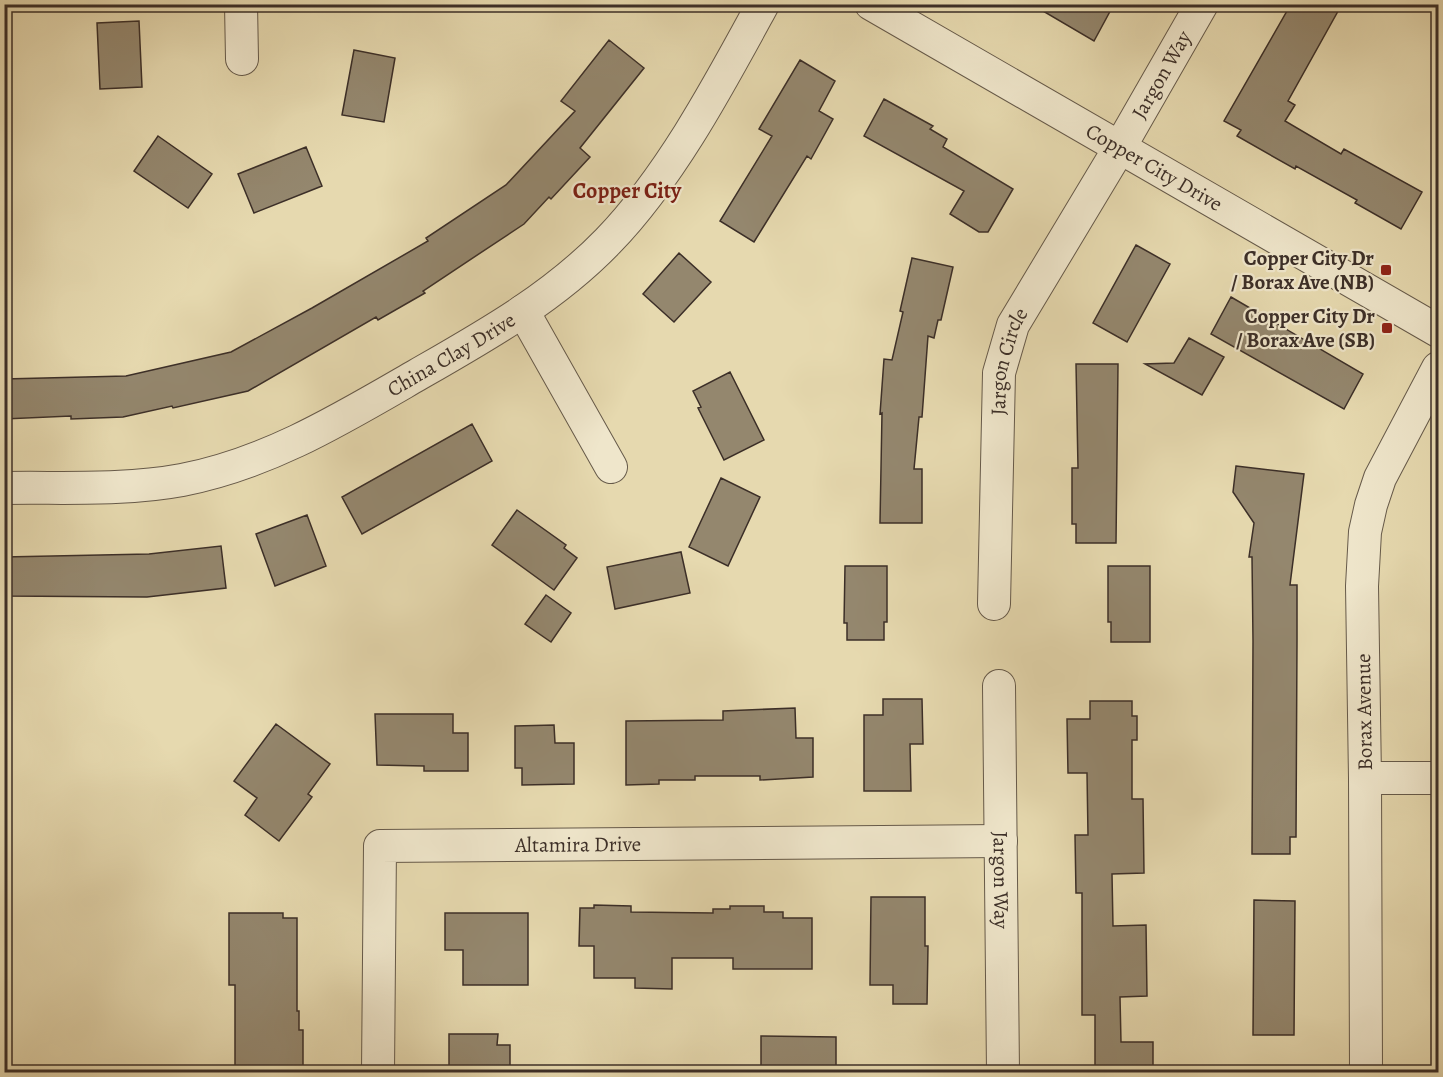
<svg xmlns="http://www.w3.org/2000/svg" width="1443" height="1077" font-family="Alegreya,serif">
	<style>
		.building { fill: #94876e; stroke: #3c2f28; stroke-width: 1.5 }
		.lines { fill: none; stroke-linecap: round; stroke-linejoin: round }
		.minor-casing { stroke: #665a4a; stroke-width: 34 }
		.path { stroke: #3c2f28; stroke-width: 4; stroke-dasharray: 1.5 3; stroke-linecap: butt }
		.minor { stroke: #efe6cb; stroke-width: 32 }
		.poi-dot { fill: #8f2418; stroke: #efe6cb; stroke-width: 2 }
		.labels { text-anchor: middle; dominant-baseline: central; stroke-width: 4.5; stroke-linejoin: round; paint-order: stroke }
		.street-label { font-size: 21px; fill: #3c2f28; stroke: #efe6cb }
		.poi-label { font-size: 21px; font-weight: bold; fill: #3c2f28; stroke: #efe6cb; text-anchor: end }
		.neighbourhood-label { font-size: 22px; font-weight: bold; fill: #7a1f14; stroke: #efe6cb }
	</style>
	<rect width="100%" height="100%" fill="#e6d9af"/>
	<filter id="stains"><feTurbulence type="fractalNoise" baseFrequency=".00333" numOctaves="4"/><feColorMatrix values="0 0 0 0 .2 0 0 0 0 .09 0 0 0 0 .02 0 0 0 .5 -.17"/></filter>
	<radialGradient id="worn" r=".72"><stop offset=".6" stop-color="#630" stop-opacity="0"/><stop offset="1" stop-color="#630" stop-opacity=".3"/></radialGradient>
	<!-- building -->
	<path class="building" d="M1031 4H1114L1094 41Z
		M1291 4H1342L1288 101 1295 105 1285 121 1341 154 1344 149 1422 192 1401 229 1355 203 1357 200 1296 166 1295 169 1237 136 1241 130 1224 121Z
		M139 21 142 87 100 89 97 23Z
		M609 40 644 68 580 148 590 157 551 199 549 197 524 224 423 291 425 293 378 320 376 317 248 391 173 408 172 406 123 417 71 419V416L4 419V379L126 376 231 352 312 308 428 241 426 238 506 185 575 111 561 101Z
		M354 50 395 58 384 122 342 115Z
		M800 60 835 81 819 111 833 119 811 159 807 156 754 242 720 221 772 136 759 129Z
		M884 99 933 126 930 129 947 139 943 147 1013 189 988 232H979L950 214 964 191 864 136Z
		M158 136 212 174 188 208 134 171Z
		M306 147 322 186 254 213 238 174Z
		M1136 245 1170 264 1127 342 1093 323Z
		M679 253 711 282 674 322 643 294Z
		M912 258 953 267 941 320H938L934 338 928 336 922 417H919L914 469H922V523H880L882 413 880 414 884 359 892 360 903 312 900 311Z
		M1231 297 1363 374 1344 409 1211 334Z
		M1189 338 1224 357 1202 395 1145 364 1174 363Z
		M1076 364H1118L1116 543H1076V524H1072V468H1078Z
		M730 372 764 440 724 460 698 408 701 407 693 391Z
		M472 424 492 461 362 534 342 497Z
		M1236 466 1304 474 1290 585H1297V640L1296 837H1290V854H1252L1253 641 1252 557H1249L1254 523 1233 492Z
		M721 478 760 497 728 566 689 547Z
		M517 510 566 545 564 548 577 558 554 590 492 545Z
		M307 515 326 566 275 586 256 534Z
		M221 546 226 588 147 597 4 596V557L149 554Z
		M681 552 690 593 615 609 607 567Z
		M845 566H887V622H884V640H847V623H844Z
		M1108 566H1150V642H1111V622H1108Z
		M546 595 571 613 551 642 525 624Z
		M883 699H922L923 744H910L911 791H864V715H883Z
		M1090 701H1132V716H1137V740H1132V799H1143L1144 873 1112 874 1113 926 1146 925 1147 996 1120 997 1121 1042H1153V1072H1095V1015H1082V893H1076L1075 835H1088L1087 773H1068L1067 719H1090Z
		M795 708 796 738H813V777L760 780V776H695V780H659V784L626 785V721L723 720V711Z
		M375 714H453V733H468V771H424V766L377 765Z
		M276 724 330 764 308 794 312 797 279 841 245 815 257 798 234 781Z
		M554 725 555 743H574V784L522 785V768H515V726Z
		M871 897H925V946H928L927 1004H893V985H870Z
		M1254 900 1295 901 1294 1035H1253Z
		M594 905 631 906V912L713 913V909H730V906H764V912H783V918H812V969H733V958H672V989L635 988V978H594V946H579L580 908H594Z
		M229 913H283V918H297V1011H299V1030H303V1072H235V985H229Z
		M445 913H528V985H463V950H445Z
		M449 1034H498L497 1045H510V1072H449Z
		M761 1036 836 1037V1072H761Z"/>
	<g class="lines">
		<defs>
			<g id="minor">
				<path d="M241 4 242 59"/>
				<path id="s1" d="M871 4 1438 331"/>
				<path d="M523 311 611 467"/>
				<path id="s2" d="M4 488C63 487 123 491 182 480 269 463 341 419 417 375 485 336 553 298 608 241 671 176 720 83 763 4"/>
				<path id="s3" d="M994 604 999 373 1013 325 1120 147 1202 4"/>
				<path id="s4" d="M999 686 1003 1072"/>
				<path d="M1365 778H1438"/>
				<path id="s5" d="M378 1072 380 846 1001 841"/>
				<path d="M1366 1072 1365 778 1362 586 1365 532 1371 505 1380 478 1438 368"/>
			</g>
		</defs>
		<!-- minor casing -->
		<use href="#minor" class="minor-casing"/>
		<!-- path -->
		<path class="path" d="M798 5 799 11"/>
		<!-- minor -->
		<use href="#minor" class="minor"/>
	</g>
	<!-- markers -->
	<g class="poi-dot">
		<rect x="1380" y="264" width="12" height="12" rx="3"/>
		<rect x="1381" y="322" width="12" height="12" rx="3"/>
	</g>
	<g class="labels">
		<!-- street labels -->
		<g class="street-label">
			<text stroke="none"><textPath href="#s3" startOffset="572">Jargon Way</textPath></text>
			<text stroke="none"><textPath href="#s1" startOffset="327">Copper City Drive</textPath></text>
			<text stroke="none"><textPath href="#s2" startOffset="477">China Clay Drive</textPath></text>
			<text stroke="none"><textPath href="#s3" startOffset="244">Jargon Circle</textPath></text>
			<text transform="translate(1364 712) rotate(-91)">Borax Avenue</text>
			<text stroke="none"><textPath href="#s5" startOffset="424">Altamira Drive</textPath></text>
			<text stroke="none"><textPath href="#s4" startOffset="194">Jargon Way</textPath></text>
		</g>
		<!-- poi labels -->
		<g class="poi-label">
			<text x="1374" y="258">Copper City Dr<tspan x="1374" dy="24">/ Borax Ave (NB)</tspan></text>
			<text x="1375" y="316">Copper City Dr<tspan x="1375" dy="24">/ Borax Ave (SB)</tspan></text>
		</g>
		<!-- neighbourhood labels -->
		<g class="neighbourhood-label">
			<text x="627" y="191">Copper City</text>
		</g>
	</g>
	<!-- margin -->
	<rect width="1443" height="1077" fill="none" stroke="#e6d9af" stroke-width="24"/>
	<rect x="6" y="6" width="1431" height="1065" fill="none" stroke="#3c2f28" stroke-width="3"/>
	<rect x="12" y="12" width="1419" height="1053" fill="none" stroke="#3c2f28" stroke-width="1.5"/>
	<rect width="100%" height="100%" filter="url(#stains)"/>
	<rect width="100%" height="100%" fill="url(#worn)"/>
</svg>
